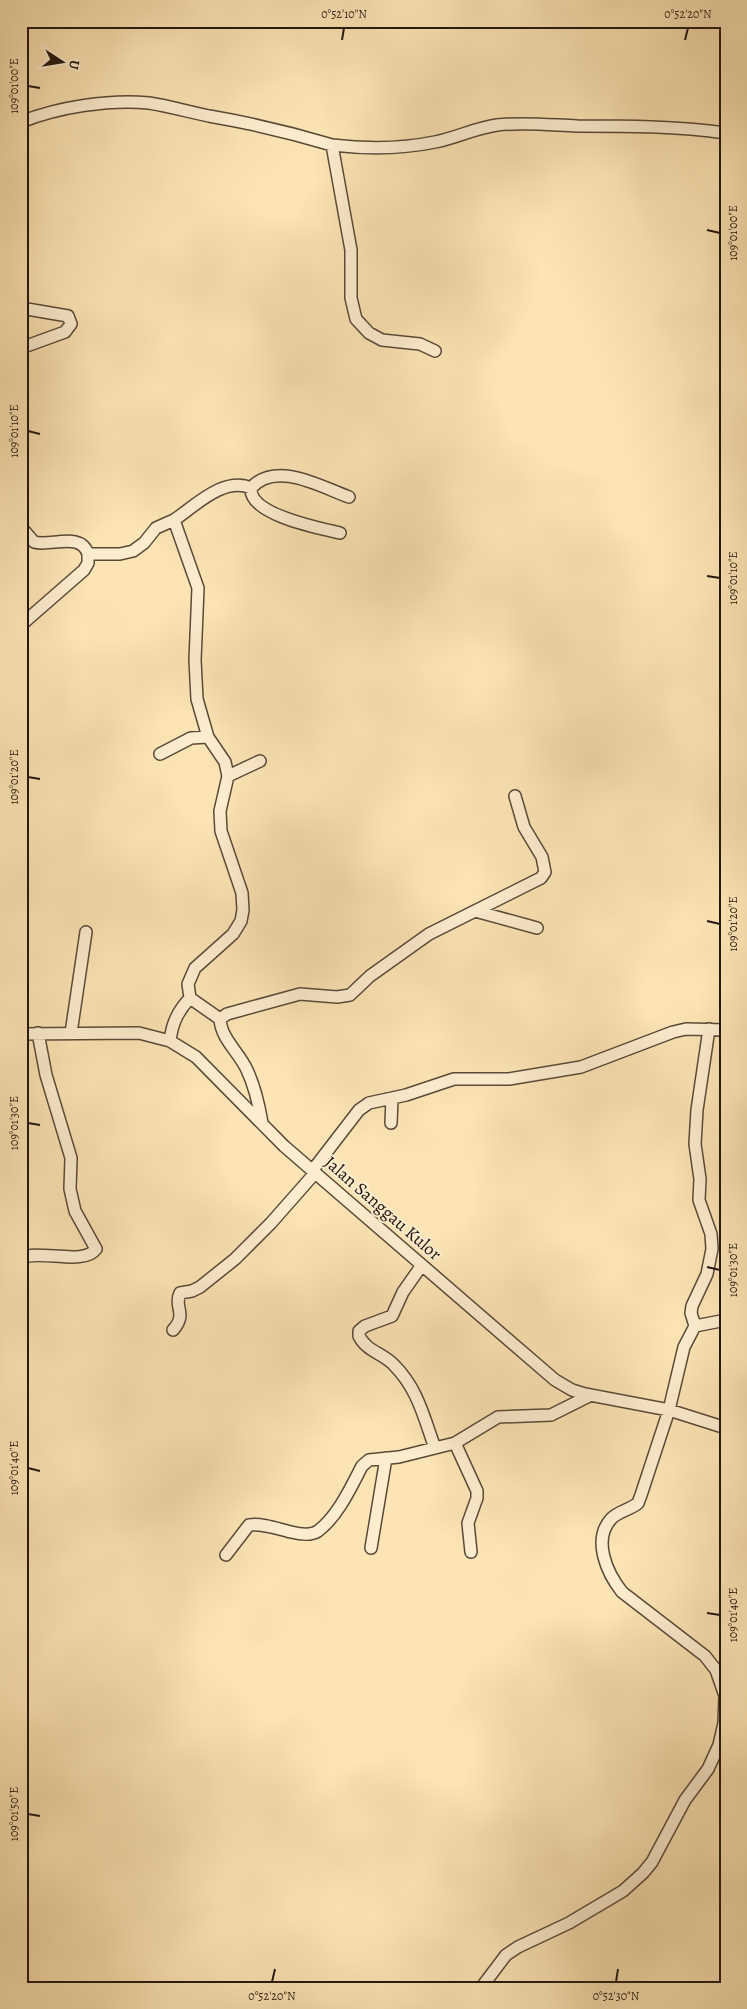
<svg xmlns="http://www.w3.org/2000/svg" width="747" height="2009" font-family="Alegreya,serif">
	<style>
		.lines { fill: none; stroke-linecap: round; stroke-linejoin: round }
		.minor-casing { stroke: #594a38; stroke-width: 14 }
		.minor { stroke: #fdedcf; stroke-width: 11 }
		.ticks { fill: none; stroke: #23170f; stroke-width: 2 }
		.labels { text-anchor: middle; dominant-baseline: central; stroke-width: 4; stroke-linejoin: round; paint-order: stroke }
		.street-label { font-size: 18px; fill: #23170f; stroke: #fdedcf }
		.neatline { fill: none; stroke: #23170f; stroke-width: 2 }
		.ticks-label { font-size: 12px; text-anchor: middle; fill: #23170f }
	</style>
	<rect width="100%" height="100%" fill="#fce4b5"/>
	<filter id="stains"><feTurbulence type="fractalNoise" baseFrequency=".004" numOctaves="4"/><feColorMatrix values="0 0 0 0 .2 0 0 0 0 .09 0 0 0 0 .02 0 0 0 .5 -.17"/></filter>
	<radialGradient id="worn" r=".72"><stop offset=".6" stop-color="#630" stop-opacity="0"/><stop offset="1" stop-color="#630" stop-opacity=".3"/></radialGradient>
	<g class="lines">
		<defs>
			<path id="minor" d="M21 122C58 107 110 99 149 103 169 106 189 112 209 116 250 123 292 133 332 145 367 149 401 149 435 142 456 138 475 128 497 125 523 122 551 125 577 126 627 126 676 126 726 133
				M332 145 351 250V298L356 319 369 333 382 340 420 344 435 351
				M21 308 68 316 71 324 65 332 21 348
				M251 488C249 515 319 528 340 533
				M251 488C276 460 321 487 349 497
				M174 520C195 506 224 476 251 488
				M21 527 34 542C50 547 81 531 88 554H120L133 551 144 543 156 528 174 520 198 588 195 660 197 699 208 737 225 762 228 776 220 811 221 831 242 893 243 910 241 921 233 934 195 968 188 984 190 998 220 1019C221 1039 239 1052 247 1070 255 1087 259 1105 262 1123
				M21 625 84 570 88 563V554
				M160 754 191 738 208 737
				M228 776 260 761
				M475 911 541 878 545 872 542 857 524 827 515 796
				M220 1019 227 1014 300 994 337 997 350 995 370 976 429 934 475 911 537 928
				M71 1033 86 932
				M21 1034 139 1033 170 1041 196 1057 284 1146 555 1380 572 1390 585 1394 669 1410 726 1428
				M170 1041C172 1023 178 1011 190 998
				M391 1123 392 1098
				M312 1171 359 1110 369 1103 406 1095 454 1079H509L581 1067 673 1032 686 1029 726 1030
				M21 1258C39 1249 84 1266 96 1249L75 1211 70 1189 71 1158 46 1075 38 1033
				M422 1265 403 1292 392 1316 365 1326 359 1331V1336C367 1352 383 1353 394 1365 418 1389 424 1418 435 1448
				M695 1326 726 1320
				M173 1330C188 1313 173 1307 180 1293L192 1291 200 1287 235 1259 271 1223 315 1173
				M455 1443 477 1491V1498L468 1523 471 1552
				M371 1548 386 1458
				M226 1555 249 1525C263 1523 278 1529 291 1532 299 1534 311 1536 318 1531 338 1516 351 1487 362 1466L369 1460 399 1457 455 1443 498 1417 551 1415 591 1395
				M481 1988 506 1955 518 1947 569 1923 623 1891 643 1873 652 1862 685 1800 708 1769 719 1745 724 1723 725 1696 716 1670 705 1656 622 1592C607 1573 592 1540 611 1519 618 1511 630 1510 638 1503L641 1495 669 1410 684 1347 695 1326 691 1313 692 1306 707 1274 712 1249 711 1234 699 1200 700 1179 695 1144 697 1110 709 1029"/>
		</defs>
		<!-- minor casing -->
		<use href="#minor" class="minor-casing"/>
		<!-- minor -->
		<use href="#minor" class="minor"/>
	</g>
	<!-- ticks -->
	<path class="ticks" d="M342 40 344 28M685 40 688 28M28 86 40 88M707 230 720 233M28 431 40 434M707 576 720 578M28 777 40 779M707 921 720 924M28 1123 40 1125M707 1267 720 1270M28 1468 40 1471M707 1613 720 1615M28 1814 40 1816M272 1982 275 1969M616 1982 618 1969"/>
	<g class="labels">
		<!-- street labels -->
		<g class="street-label">
			<text transform="translate(383 1208) rotate(41)">Jalan Sanggau Kulor</text>
		</g>
	</g>
	<!-- margin -->
	<rect width="747" height="2009" fill="none" stroke="#fce4b5" stroke-width="55"/>
	<!-- north arrow -->
	<g transform="translate(62 62) rotate(102)" stroke="#fdedcf" stroke-width="4" paint-order="stroke">
	<path d="M0-4L9 19L0 12L-9 19Z" fill="#23170f"/>
	<text y="-8" font-size="14" font-weight="bold" text-anchor="middle" fill="#23170f">U</text>
	</g>
	<rect x="28" y="28" width="692" height="1954" class="neatline"/>
	<g class="ticks-label">
		<text x="344" y="18">0°52'10"N</text>
		<text x="688" y="18">0°52'20"N</text>
		<text transform="translate(14 86) rotate(-90)" y="4">109°01'00"E</text>
		<text transform="translate(733 233) rotate(-90)" y="4">109°01'00"E</text>
		<text transform="translate(14 431) rotate(-90)" y="4">109°01'10"E</text>
		<text transform="translate(733 578) rotate(-90)" y="4">109°01'10"E</text>
		<text transform="translate(14 777) rotate(-90)" y="4">109°01'20"E</text>
		<text transform="translate(733 924) rotate(-90)" y="4">109°01'20"E</text>
		<text transform="translate(14 1123) rotate(-90)" y="4">109°01'30"E</text>
		<text transform="translate(733 1270) rotate(-90)" y="4">109°01'30"E</text>
		<text transform="translate(14 1468) rotate(-90)" y="4">109°01'40"E</text>
		<text transform="translate(733 1615) rotate(-90)" y="4">109°01'40"E</text>
		<text transform="translate(14 1814) rotate(-90)" y="4">109°01'50"E</text>
		<text x="272" y="2000">0°52'20"N</text>
		<text x="616" y="2000">0°52'30"N</text>
	</g>
	<rect width="100%" height="100%" filter="url(#stains)"/>
	<rect width="100%" height="100%" fill="url(#worn)"/>
</svg>
